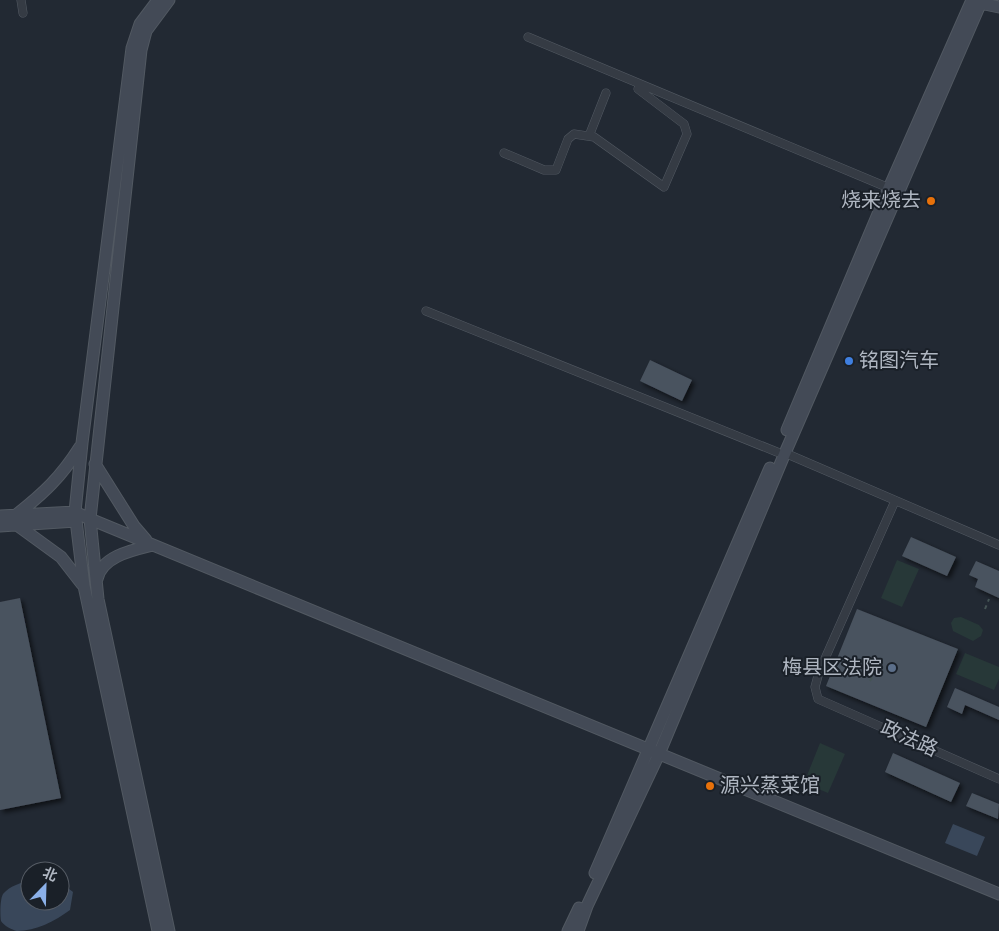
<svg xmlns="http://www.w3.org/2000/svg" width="999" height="931" font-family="'Alegreya Sans','Noto Sans SC',sans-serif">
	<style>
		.green { fill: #273838 }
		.water { fill: #39475a }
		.building { fill: #4a535f; filter: url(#shadow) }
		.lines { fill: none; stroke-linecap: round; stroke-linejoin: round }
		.street-casing { stroke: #525962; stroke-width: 9 }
		.secondary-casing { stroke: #525962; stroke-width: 13 }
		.path { stroke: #455455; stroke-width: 2; stroke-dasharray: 4 4; stroke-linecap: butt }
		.street { stroke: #353b44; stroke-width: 8 }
		.secondary { stroke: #434a56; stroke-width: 11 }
		.food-dot { fill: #e8710a; stroke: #1a2028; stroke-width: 2 }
		.shop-dot { fill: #3f7fe0; stroke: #1a2028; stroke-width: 2 }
		.service-dot { fill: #5c6f8a; stroke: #1a2028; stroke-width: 2 }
		.labels { text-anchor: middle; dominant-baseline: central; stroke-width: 4; stroke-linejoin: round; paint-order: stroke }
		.poi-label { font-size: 20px; fill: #afb6c1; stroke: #1a2028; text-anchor: end }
		.street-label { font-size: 20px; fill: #afb6c1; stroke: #1a2028 }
	</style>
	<defs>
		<filter id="shadow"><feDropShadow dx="3" dy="3" stdDeviation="2.5" flood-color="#0009"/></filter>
	</defs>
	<rect width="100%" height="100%" fill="#222933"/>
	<!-- green -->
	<path class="green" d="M897 560 919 569 902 607 881 598Z
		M961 617 979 625 983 630 981 636 973 641 953 631 951 623 954 618Z
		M965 653 999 667V679L994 690 956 674Z
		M820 743 845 754 828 793 804 783Z"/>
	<!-- water -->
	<path class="water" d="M953 824 985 837 977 856 945 843Z
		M30 880V901H60V882L73 892 70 910C55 921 36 931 17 931 12 930 3 925 1 921 0 915 0 899 3 894 10 886 20 883 30 880Z"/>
	<!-- building -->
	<path class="building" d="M650 360 692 380 682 401 640 381Z
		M911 537 956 557 947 576 902 556Z
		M976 561 999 571V598L975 587 978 579 969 575Z
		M20 598 61 798 0 810V602Z
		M857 609 958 649 926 727 826 686Z
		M955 688 999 707V720L965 705 962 714 947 707Z
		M893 753 960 783 951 802 885 772Z
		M972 793 999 804 998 819 966 806Z"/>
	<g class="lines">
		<defs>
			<path id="street" d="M21 0 23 13
				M528 37 889 188
				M589 136 606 93
				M504 153 544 170H556L568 139 574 134 594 137 664 187 687 134 684 124 638 89
				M426 311 777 452
				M785 453 999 545
				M895 501 819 672 815 687 818 699 999 779"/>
			<path id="secondary" d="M975 2 999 7
				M787 430 889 188 972 0
				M95 464 134 526 146 540
				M16 515C44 493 61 477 80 447
				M0 516 75 512 90 519 999 894
				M17 525 61 557 82 584
				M0 526 76 521
				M97 579C102 556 133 550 153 545
				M595 873 770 468
				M158 931 84 586 75 512 82 443 132 48 140 24 158 0
				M169 931 98 599 90 519 141 50 146 31 169 0
				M568 931 579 908
				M578 931 587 906 659 754 785 453 982 0"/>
		</defs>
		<!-- street casing -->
		<use href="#street" class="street-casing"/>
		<!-- secondary casing -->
		<use href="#secondary" class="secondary-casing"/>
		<!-- path -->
		<path class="path" d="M985 609 989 599
			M870 681 877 667"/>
		<!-- street -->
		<use href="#street" class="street"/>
		<!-- secondary -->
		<use href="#secondary" class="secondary"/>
	</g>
	<!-- markers -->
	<g class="food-dot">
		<circle cx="931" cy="201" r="5"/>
		<circle cx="710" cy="786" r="5"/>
	</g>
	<circle class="shop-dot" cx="849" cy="361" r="5"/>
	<circle class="service-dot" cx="892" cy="668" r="5"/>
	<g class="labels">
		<!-- poi labels -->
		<g class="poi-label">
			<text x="921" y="201">烧来烧去</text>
			<text x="859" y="361" text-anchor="start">铭图汽车</text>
			<text x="882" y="668">梅县区法院</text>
			<text x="720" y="786" text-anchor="start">源兴蒸菜馆</text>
		</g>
		<!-- street labels -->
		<g class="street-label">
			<text transform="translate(909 739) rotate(24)">政法路</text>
		</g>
	</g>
	<!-- north arrow -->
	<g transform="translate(45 886) rotate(23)"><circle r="24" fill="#1a2028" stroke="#565c65"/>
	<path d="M0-4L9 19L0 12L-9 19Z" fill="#8bb0e9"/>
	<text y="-8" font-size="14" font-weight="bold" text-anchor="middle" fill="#afb6c1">北</text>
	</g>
</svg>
